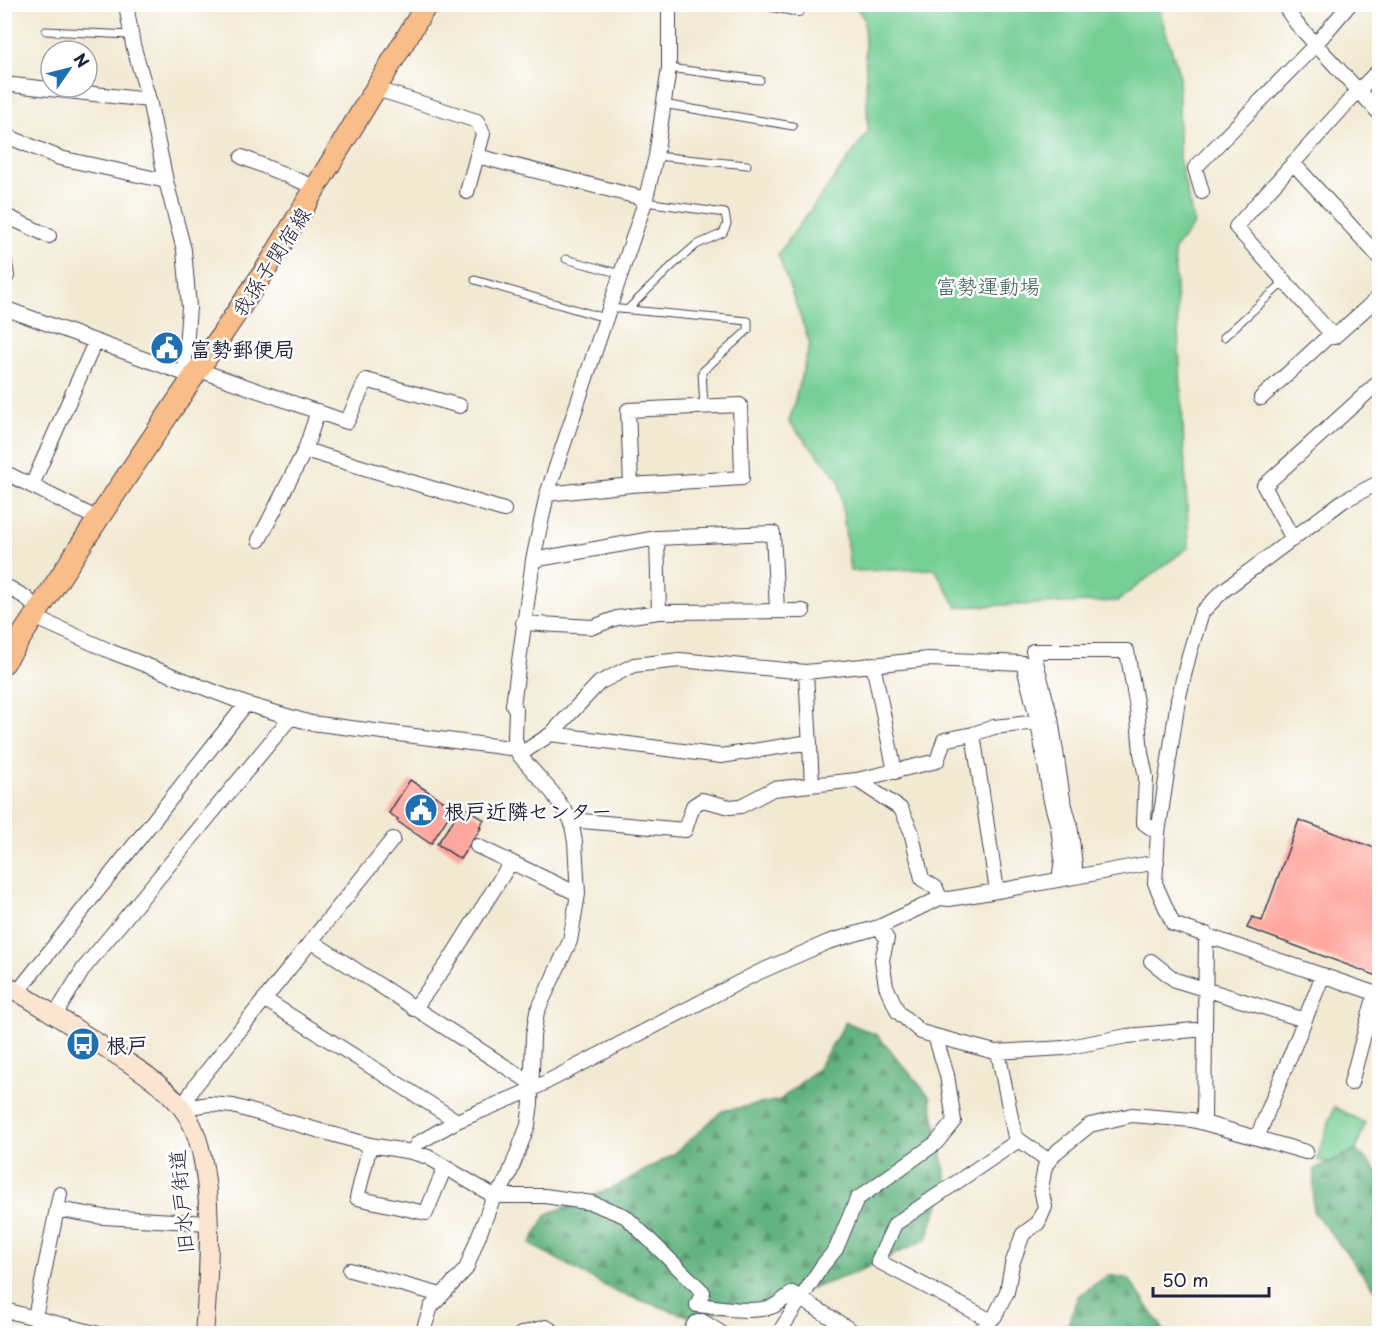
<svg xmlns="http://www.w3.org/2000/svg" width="1384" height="1338" font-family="'Playpen Sans','Klee One',sans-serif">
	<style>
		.green { fill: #76cf95; stroke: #4c7868; stroke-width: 1.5 }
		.forest { fill: url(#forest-firs); stroke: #416a5c; stroke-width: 1.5 }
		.building { fill: #ffa79f }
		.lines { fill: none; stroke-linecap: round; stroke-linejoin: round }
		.lane-casing { stroke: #414052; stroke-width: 9 }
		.street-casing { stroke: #414052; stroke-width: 16 }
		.secondary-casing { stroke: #414052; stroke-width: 20 }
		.primary-casing { stroke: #414052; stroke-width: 23 }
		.lane { stroke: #fff; stroke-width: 7 }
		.street { stroke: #fff; stroke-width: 14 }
		.secondary { stroke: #fce5d0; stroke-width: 18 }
		.primary { stroke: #f8bd89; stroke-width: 21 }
		.labels { text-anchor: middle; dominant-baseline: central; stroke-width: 5; stroke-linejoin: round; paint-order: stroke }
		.street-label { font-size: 21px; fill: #22223b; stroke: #fff }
		.park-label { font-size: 21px; fill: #3f5f5a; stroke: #fff }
		.poi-label { font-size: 21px; font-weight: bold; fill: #22223b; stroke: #fff; text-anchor: start }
	</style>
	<defs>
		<pattern id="forest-firs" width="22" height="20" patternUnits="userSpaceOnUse" patternTransform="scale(1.5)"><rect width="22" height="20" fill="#60b27e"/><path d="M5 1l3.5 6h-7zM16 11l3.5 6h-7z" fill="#4f9068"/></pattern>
	</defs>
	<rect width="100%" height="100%" fill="#fff"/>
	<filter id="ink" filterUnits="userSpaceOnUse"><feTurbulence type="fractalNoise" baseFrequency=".0167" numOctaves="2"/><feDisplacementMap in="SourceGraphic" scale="12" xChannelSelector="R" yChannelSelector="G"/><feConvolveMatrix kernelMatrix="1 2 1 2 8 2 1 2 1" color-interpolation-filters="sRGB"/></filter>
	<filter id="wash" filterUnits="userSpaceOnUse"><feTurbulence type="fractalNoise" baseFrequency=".008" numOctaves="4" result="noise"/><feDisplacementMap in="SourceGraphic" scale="24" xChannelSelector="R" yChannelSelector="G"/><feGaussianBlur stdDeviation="1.35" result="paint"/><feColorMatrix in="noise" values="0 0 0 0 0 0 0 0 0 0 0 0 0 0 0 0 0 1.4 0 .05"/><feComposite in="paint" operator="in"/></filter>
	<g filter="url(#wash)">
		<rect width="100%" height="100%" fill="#f2e9d2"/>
		<!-- green -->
		<path class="green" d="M855 5H1162L1161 16 1179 74V157L1194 224 1174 250 1189 547 1117 601 957 607 935 569 850 571 839 479 789 422 810 344 778 254 868 132 864 19Z
			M1334 1107 1365 1123 1350 1168 1317 1160Z"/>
		<!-- forest -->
		<path class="forest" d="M846 1022 877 1035 930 1097 947 1181 927 1239 855 1273 782 1299 690 1317 616 1292 530 1244 547 1214 615 1187 674 1154 722 1111 780 1100 818 1068Z
			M1356 1150 1379 1172V1295L1313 1211 1314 1169Z
			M1108 1275 1129 1279 1166 1333H1065L1078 1296Z"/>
		<g id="blocks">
			<!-- building -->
			<path class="building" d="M163 336 173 339 172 342 178 344 173 359 157 355Z
				M410 780 454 808 431 844 397 821 398 819 389 813Z
				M463 806 484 820 479 827 481 828 460 859 437 844Z
				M1299 820 1380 850V977L1247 928 1252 917 1262 921Z"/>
		</g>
	</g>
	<g filter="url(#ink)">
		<use href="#blocks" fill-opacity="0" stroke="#414052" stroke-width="1.5"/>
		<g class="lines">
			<defs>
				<path id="lane" d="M46 31 131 35
					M669 68 760 80
					M663 104 793 126
					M656 156 747 165
					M566 259 621 274
					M475 280 605 318
					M609 308 748 321V330L702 372 704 407
					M628 309 673 265 696 245 723 233 727 224 725 213 645 202
					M1224 337 1285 281"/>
				<path id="street" d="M126 4 133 45 149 100 166 181 184 250 189 307 184 374
					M772 4 798 9
					M1283 4 1296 23 1380 114
					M1380 69 1357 92 1236 227 1334 337 1380 296
					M4 84 149 100
					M377 89 477 121 483 134 467 192
					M4 135 60 158 166 181
					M477 156 646 199
					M242 157 317 188
					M1293 163 1380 258
					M1202 192 1195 168 1315 45 1350 4
					M4 215 49 236
					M4 258 7 276 4 281
					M4 308 191 376
					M199 370 347 422 366 380 460 406
					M1261 398 1331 334
					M318 411 305 450 504 510
					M4 472 98 519
					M1380 482 1343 501 1224 590 1202 612 1189 655 1178 700 1158 833 1155 883 1173 924 1380 995
					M32 485 95 342
					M547 494 631 485 742 478 740 405 628 410 631 485
					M657 538 659 612
					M1293 539 1264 486 1380 381
					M259 540 305 450
					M533 560 657 538 773 533 777 610
					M4 585 25 597 39 611
					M34 617 112 652 246 704 311 723 518 749
					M523 623 593 627 617 618 659 612 803 611
					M873 664 895 772
					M806 672 812 784
					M551 734 721 756 810 742
					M973 734 997 891
					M519 755 551 734 599 683 634 665 680 660 806 672 928 659 1023 663 1038 722 1051 801 1058 826 1062 859 1059 880
					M857 780 901 809 911 831 922 879 936 888 940 898
					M571 820 685 830 693 806 702 800 730 807 741 806 773 789 857 780 937 761 944 740 973 734 994 727 1038 722
					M477 846 578 894
					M1073 877 1075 865 1070 824 1063 799 1051 718 1033 651H1127L1137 708 1141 753 1146 777 1144 823 1158 833
					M879 927 887 939 882 960 886 986 898 1012 921 1032 935 1036 995 1052 1064 1048 1127 1036 1205 1029
					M311 941 531 1083
					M1151 961 1175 980 1305 1020
					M19 992 23 985 246 704
					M264 999 457 1121
					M414 1009 447 964 511 862
					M55 1015 84 968 291 717
					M1351 1083 1375 994
					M182 1108 210 1104 233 1106 370 1145 412 1152 428 1157 494 1196H545L592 1203 625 1216 703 1292 697 1305C719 1307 746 1313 768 1308 777 1306 784 1299 792 1293L857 1334
					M182 1108 195 1086 393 839
					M1204 1123 1306 1152
					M1015 1137 1049 1161
					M1257 1138 1323 975
					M370 1145 357 1198 426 1213 445 1167
					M412 1152 418 1143 457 1121 531 1090 755 974 828 942 879 927 940 898 949 899 997 891 1157 862
					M57 1209 103 1217 209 1223
					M350 1270 441 1295
					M4 1310 99 1334
					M35 1317 60 1194
					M990 1320 878 1261 895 1224 1016 1142 998 1052
					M422 1334 431 1307 466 1269 494 1196 502 1188 509 1175 528 1125 531 1103 533 1036 537 1012 570 941 578 894 575 842 571 820 552 792 519 755 515 738 516 710 513 705 533 560 547 494 645 202 656 156 669 68V4
					M521 1334 546 1327 557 1334
					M688 1334 695 1323 702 1321 723 1334
					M778 1334 822 1266 836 1249 857 1199 936 1143 954 1121 947 1075 935 1036
					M977 1334 995 1316 1007 1292 1012 1264 1023 1234 1038 1223 1045 1207 1041 1189 1045 1166 1055 1153 1090 1125 1132 1115 1192 1120 1204 1123 1206 934"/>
				<path id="secondary" d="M4 984C37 1003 69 1024 101 1045 131 1065 169 1085 188 1117 217 1166 209 1277 204 1334"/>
				<path id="primary" d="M4 663 98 519 268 266 427 4"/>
			</defs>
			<!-- lane casing -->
			<use href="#lane" class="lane-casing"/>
			<!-- street casing -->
			<use href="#street" class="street-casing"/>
			<!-- secondary casing -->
			<use href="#secondary" class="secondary-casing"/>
			<!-- primary casing -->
			<use href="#primary" class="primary-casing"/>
			<!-- lane -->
			<use href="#lane" class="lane"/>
			<!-- street -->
			<use href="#street" class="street"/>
			<!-- secondary -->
			<use href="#secondary" class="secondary"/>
			<!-- primary -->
			<use href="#primary" class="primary"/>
		</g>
	</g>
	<!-- icons -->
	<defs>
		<symbol id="civic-disc" viewBox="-11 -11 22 22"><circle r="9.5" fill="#1f6fb2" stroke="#fff"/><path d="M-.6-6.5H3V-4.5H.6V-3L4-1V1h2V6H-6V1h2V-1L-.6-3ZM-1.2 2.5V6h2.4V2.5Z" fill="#fff"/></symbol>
		<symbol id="bus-disc" viewBox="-11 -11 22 22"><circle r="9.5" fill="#1f6fb2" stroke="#fff"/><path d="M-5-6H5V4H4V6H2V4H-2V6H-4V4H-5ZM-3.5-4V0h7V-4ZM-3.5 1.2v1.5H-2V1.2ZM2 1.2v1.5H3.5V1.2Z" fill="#fff"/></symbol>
	</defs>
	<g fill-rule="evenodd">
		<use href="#civic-disc" x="148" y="329" width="38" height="38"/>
		<use href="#civic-disc" x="402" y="791" width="38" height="38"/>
		<use href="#bus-disc" x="64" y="1025" width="38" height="38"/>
	</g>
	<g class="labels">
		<!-- street labels -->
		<g class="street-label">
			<text transform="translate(270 261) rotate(-57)">我孫子関宿線</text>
			<text transform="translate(180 1202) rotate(-95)">旧水戸街道</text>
		</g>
		<!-- park labels -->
		<g class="park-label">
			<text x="988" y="285">富勢運動場</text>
		</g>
		<!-- poi labels -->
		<g class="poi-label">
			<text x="190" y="348">富勢郵便局</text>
			<text x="444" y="810">根戸近隣センター</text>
			<text x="106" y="1044">根戸</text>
		</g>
	</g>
	<!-- margin -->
	<rect width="1384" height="1338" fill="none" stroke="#fff" stroke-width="24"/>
	<!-- north arrow -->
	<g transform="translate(69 69) rotate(55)"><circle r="28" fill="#ffffff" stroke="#a7a7b1" stroke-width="1.5"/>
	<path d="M0-4.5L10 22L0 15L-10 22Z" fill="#1f6fb2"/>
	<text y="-9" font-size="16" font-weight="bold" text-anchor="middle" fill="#22223b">N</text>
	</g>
	<!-- scale -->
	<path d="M1153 1287v9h116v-9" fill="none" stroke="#22223b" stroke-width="3"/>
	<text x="1162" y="1287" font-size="18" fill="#22223b" stroke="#ffffff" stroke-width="4.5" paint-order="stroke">50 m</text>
</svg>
